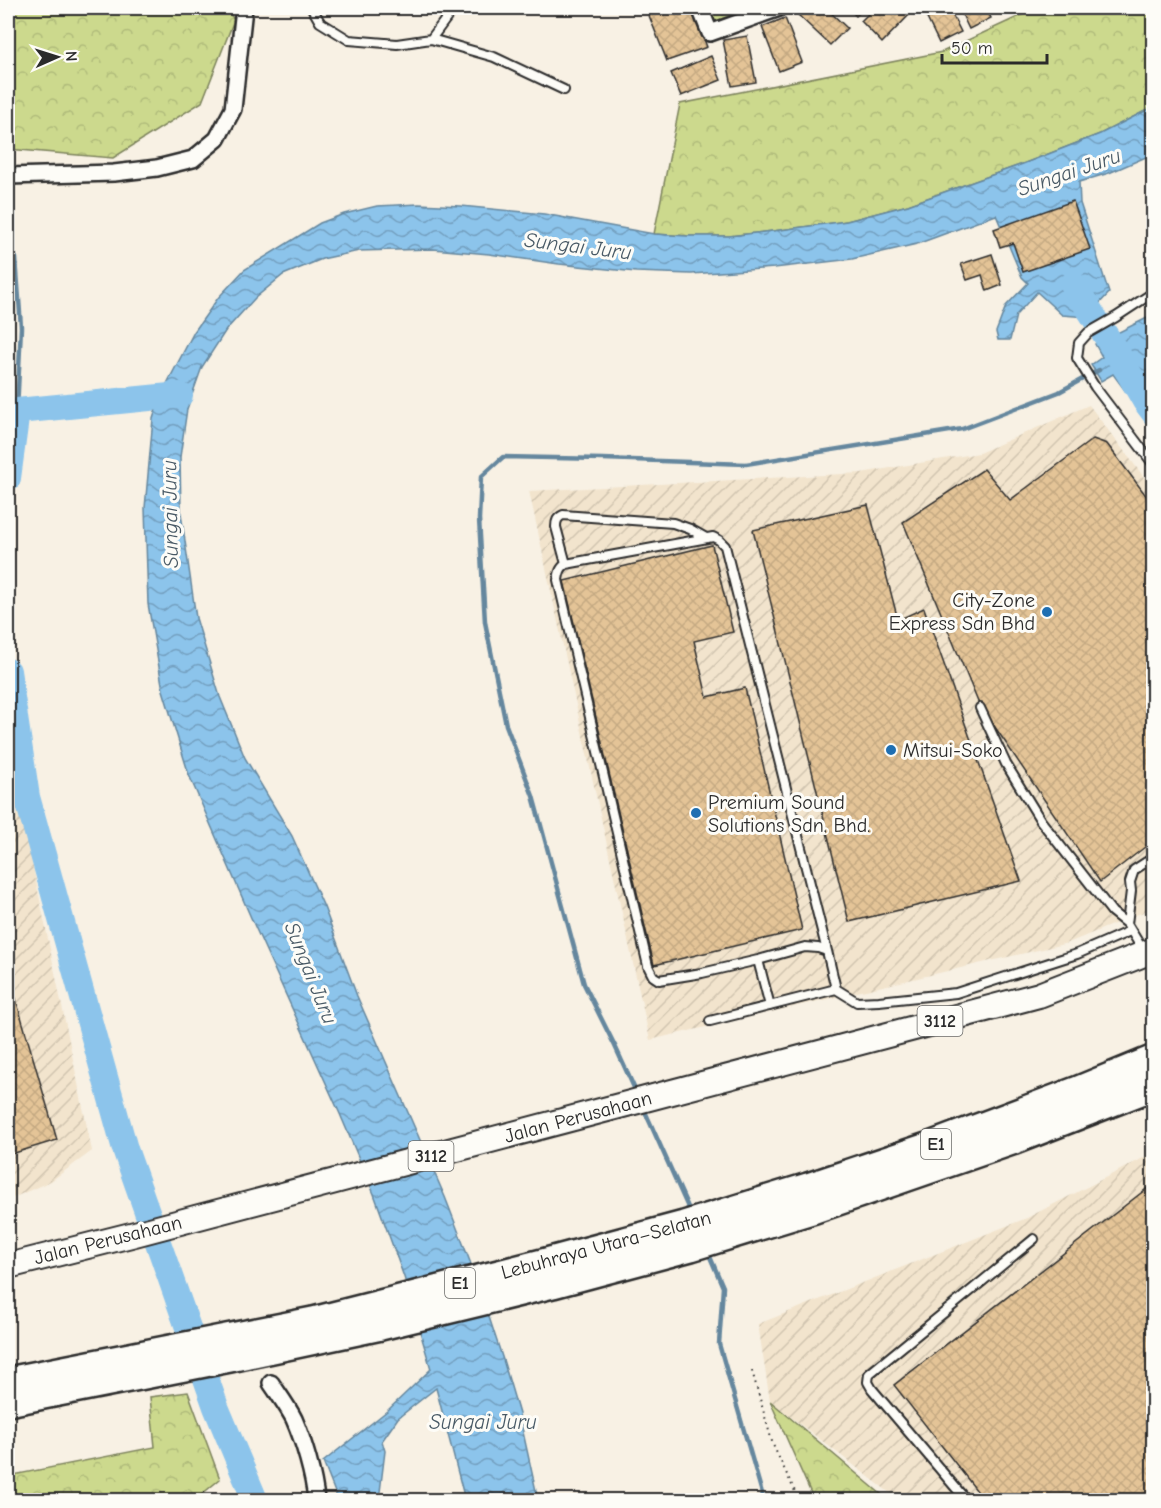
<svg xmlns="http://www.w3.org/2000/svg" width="1161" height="1508" font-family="'Comic Neue',sans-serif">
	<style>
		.industrial { fill: url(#industrial-furrows) }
		.grass { fill: url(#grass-dots); stroke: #7c825c; stroke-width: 1.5 }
		.forest { fill: url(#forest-crowns); stroke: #7c825c; stroke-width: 1.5 }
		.water { fill: url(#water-waves); stroke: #65879e; stroke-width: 1.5 }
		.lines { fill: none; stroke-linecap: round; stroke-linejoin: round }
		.stream { stroke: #65879e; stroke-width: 4.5 }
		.river { stroke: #8cc4eb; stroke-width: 26 }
		.building { fill: url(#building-cross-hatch); stroke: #2b2b2b; stroke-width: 1.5 }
		.service-casing { stroke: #2b2b2b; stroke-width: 12 }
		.minor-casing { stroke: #2b2b2b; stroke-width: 20 }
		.primary-casing { stroke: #2b2b2b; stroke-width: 28 }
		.motorway-casing { stroke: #2b2b2b; stroke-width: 32 }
		.path { stroke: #2b2b2b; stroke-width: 2; stroke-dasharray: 1.5 4.5; stroke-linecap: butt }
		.service { stroke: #fdfcf7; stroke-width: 8 }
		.minor { stroke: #fdfcf7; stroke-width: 15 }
		.primary { stroke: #fdfcf7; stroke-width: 24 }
		.motorway { stroke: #fdfcf7; stroke-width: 27 }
		.poi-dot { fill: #1f6fb2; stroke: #fdfcf7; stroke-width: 2 }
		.labels { text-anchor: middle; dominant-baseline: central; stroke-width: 6; stroke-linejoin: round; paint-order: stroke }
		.shield { fill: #fdfcf7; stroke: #6a6a68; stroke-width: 1.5 }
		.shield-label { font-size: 18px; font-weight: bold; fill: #2b2b2b }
		.poi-label { font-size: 20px; fill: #2b2b2b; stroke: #fdfcf7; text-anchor: start }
		.street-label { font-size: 20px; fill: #2b2b2b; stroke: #fdfcf7 }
		.water-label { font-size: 21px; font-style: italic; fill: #485965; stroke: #fdfcf7 }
	</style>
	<defs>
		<pattern id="industrial-furrows" width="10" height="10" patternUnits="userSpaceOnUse" patternTransform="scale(1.5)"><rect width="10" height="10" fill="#f2e4cd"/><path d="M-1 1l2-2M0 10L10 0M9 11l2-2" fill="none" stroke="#d0c4b0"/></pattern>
		<pattern id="grass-dots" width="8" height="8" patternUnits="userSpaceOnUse" patternTransform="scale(1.5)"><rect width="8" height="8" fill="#ccd98d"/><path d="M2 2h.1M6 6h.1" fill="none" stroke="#afba7a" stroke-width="1.8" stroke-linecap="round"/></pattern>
		<pattern id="forest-crowns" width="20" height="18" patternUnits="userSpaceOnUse" patternTransform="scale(1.5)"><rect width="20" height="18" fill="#ccd98d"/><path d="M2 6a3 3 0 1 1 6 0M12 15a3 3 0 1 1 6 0" fill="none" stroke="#afba7a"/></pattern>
		<pattern id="water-waves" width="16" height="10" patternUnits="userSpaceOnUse" patternTransform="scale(1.5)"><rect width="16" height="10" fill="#8cc4eb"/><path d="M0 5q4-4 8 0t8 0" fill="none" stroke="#739fbf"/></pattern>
		<pattern id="building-cross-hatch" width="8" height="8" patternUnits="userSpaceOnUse" patternTransform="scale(1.5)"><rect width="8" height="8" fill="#e4c497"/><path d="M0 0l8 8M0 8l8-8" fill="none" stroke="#c4a982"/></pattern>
	</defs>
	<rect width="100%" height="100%" fill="#f8f1e4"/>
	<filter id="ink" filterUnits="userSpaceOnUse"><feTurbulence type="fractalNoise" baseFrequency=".0167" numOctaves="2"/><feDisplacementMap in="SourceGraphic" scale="12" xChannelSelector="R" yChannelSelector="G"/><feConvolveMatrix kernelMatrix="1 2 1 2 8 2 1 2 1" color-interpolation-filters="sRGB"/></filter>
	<g filter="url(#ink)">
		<!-- industrial -->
		<path class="industrial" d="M1089 405 1153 489V908L1068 943 650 1040 529 491 861 473 979 453Z
			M8 746 92 1151 51 1181 8 1200Z
			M1153 1153V1500H899L770 1401 758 1324 1027 1218Z"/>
		<!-- grass -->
		<path class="grass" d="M706 8H748L714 22 711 20Z"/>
		<!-- forest -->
		<path class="forest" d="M8 8H227L234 20 202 102 113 158 8 149Z
			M1037 8H1153V107L1100 134 1020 165 908 205 847 221 773 231 729 236H687L654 234 680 104 942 52Z
			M188 1392 220 1479 195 1500H8V1476L155 1447 150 1397Z
			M770 1401 888 1500H814Z"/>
		<!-- water -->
		<path class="water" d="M1153 107V154L1109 173 1079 182 1080 203 1109 293 1087 317 1062 315 1037 292 1016 315 1010 340H998L996 332 1006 306 1028 283 1022 277 996 215 917 244 852 259 774 268 691 274 636 272 559 264 489 254 433 249 359 251 322 259 283 275 255 298 226 330 202 367 187 409 180 457 181 513 196 618 220 697 245 758 292 836 324 907 357 996 445 1197 476 1277 504 1363 519 1414 538 1500H465L436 1388 398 1418 382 1441 385 1451 379 1500H338L323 1462 387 1411 431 1369 404 1277 374 1194 340 1114 252 920 189 775 163 690 148 604 145 508 153 419 160 397 194 332 218 298 244 270 320 223 344 214 377 206 419 204 461 206 544 214 654 234 687 236H729L773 231 847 221 908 205 1020 165 1100 134Z
			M1153 315V429L1113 374 1101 381 1091 365 1102 357 1095 344Z"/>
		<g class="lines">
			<!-- stream -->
			<path class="stream" d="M8 250 16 258 21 327 17 411
				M637 1094 615 1046 584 984 533 796 506 725 485 622 479 519 481 477 503 457 603 459 746 464 962 429 1059 392 1099 370
				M643 1107 691 1214
				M708 1252 723 1287 719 1344 764 1500
				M225 1500 251 1491"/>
			<!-- river -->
			<path class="river" d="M1073 284 1120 358 1145 401 1154 413
				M8 478 17 411 180 395
				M8 671 27 797 125 1149 216 1407 255 1500"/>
		</g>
		<!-- building -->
		<path class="building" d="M646 8H692L707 47 667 61Z
			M801 8H826L847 28 830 45 796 13Z
			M848 8H864L856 16Z
			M874 8H907L912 12 882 43 861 21Z
			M922 8H949L961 32 939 43Z
			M959 8H986L991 18 969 29Z
			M1003 8H1019L1006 14Z
			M785 18 802 62 779 71 762 27Z
			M747 36 756 82 732 86 723 40Z
			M711 56 721 80 681 96 671 73Z
			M1073 201 1090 249 1023 272 1013 243 1000 247 994 229Z
			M992 254 1002 285 987 291 982 275 967 280 961 264Z
			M1093 439 1107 444 1154 506V840L1100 882 978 702 903 522 984 469 1010 500Z
			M868 505 898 620 924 608 1021 881 849 922 753 530Z
			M712 545 733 632 694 641 707 697 745 688 802 930 654 965 564 581Z
			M8 972 57 1140 8 1155Z
			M1154 1183V1500H984L894 1385Z"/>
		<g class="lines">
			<defs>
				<path id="service" d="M312 8 320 22 349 40 397 44 431 39 454 8
					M431 39 494 57 564 90
					M1154 292 1116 317 1088 333 1079 343 1077 358 1095 387 1154 465
					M566 564 556 527C556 521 557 518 563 515L673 523 690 529 706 538
					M980 708 1006 764 1041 821 1112 912 1127 924 1144 952
					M1127 924 1131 891 1130 882 1134 870 1154 857
					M827 951 725 546 719 540 713 537 566 564C560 568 559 573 558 580L648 966 653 976 659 980 702 973 758 960 805 947 818 948 827 951 836 989 857 1002 879 1001 956 993 1077 954 1130 931
					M758 960 770 1006
					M710 1021 836 989
					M966 1500 872 1389 868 1382 869 1374 1034 1239"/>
				<path id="minor" d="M700 8 710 33 779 8
					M8 176 114 173 157 168 193 159 217 139 233 109 244 8
					M271 1383C279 1395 288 1407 294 1419 304 1442 314 1476 316 1500"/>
				<path id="primary" d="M8 1266 131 1235 1039 995 1154 950"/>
				<path id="motorway" d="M8 1381 313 1321 546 1262 684 1225 808 1187 930 1146 1076 1091 1154 1059
					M8 1402 230 1358 381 1326 553 1284 691 1247 815 1209 1012 1141 1154 1086"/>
			</defs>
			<!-- service casing -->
			<use href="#service" class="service-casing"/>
			<!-- minor casing -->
			<use href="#minor" class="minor-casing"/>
			<!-- primary casing -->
			<use href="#primary" class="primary-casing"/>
			<!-- motorway casing -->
			<use href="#motorway" class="motorway-casing"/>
			<!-- path -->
			<path class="path" d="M752 1371 773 1445 799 1500"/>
			<!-- service -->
			<use href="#service" class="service"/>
			<!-- minor -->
			<use href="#minor" class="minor"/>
			<!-- primary -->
			<use href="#primary" class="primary"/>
			<!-- motorway -->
			<use href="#motorway" class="motorway"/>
		</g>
	</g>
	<!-- markers -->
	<g class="poi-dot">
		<circle cx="1047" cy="612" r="6"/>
		<circle cx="891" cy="750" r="6"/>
		<circle cx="696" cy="813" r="6"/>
	</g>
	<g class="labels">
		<!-- shield labels -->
		<g class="shield">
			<rect x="917.5" y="1006" width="45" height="30" rx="4.5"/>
			<rect x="921" y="1129" width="30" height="30" rx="4.5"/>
			<rect x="408.5" y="1141" width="45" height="30" rx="4.5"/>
			<rect x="445" y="1268" width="30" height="30" rx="4.5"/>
		</g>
		<g class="shield-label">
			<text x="940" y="1021">3112</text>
			<text x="936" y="1144">E1</text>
			<text x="431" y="1156">3112</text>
			<text x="460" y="1283">E1</text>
		</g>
		<!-- poi labels -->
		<g class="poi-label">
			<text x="1035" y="600" text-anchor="end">City-Zone<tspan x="1035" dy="23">Express Sdn Bhd</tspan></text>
			<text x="903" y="750">Mitsui-Soko</text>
			<text x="708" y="802">Premium Sound<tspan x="708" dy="23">Solutions Sdn. Bhd.</tspan></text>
		</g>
		<!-- street labels -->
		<g class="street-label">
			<text transform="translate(578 1117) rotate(-15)">Jalan Perusahaan</text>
			<text transform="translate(108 1240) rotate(-14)">Jalan Perusahaan</text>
			<text transform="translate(606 1245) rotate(-15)">Lebuhraya Utara–Selatan</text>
		</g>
		<!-- water labels -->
		<g class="water-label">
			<text transform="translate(1069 172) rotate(-19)">Sungai Juru</text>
			<text transform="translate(578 246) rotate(7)">Sungai Juru</text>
			<text transform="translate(170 514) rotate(-91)">Sungai Juru</text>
			<text transform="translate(311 973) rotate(68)">Sungai Juru</text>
			<text x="483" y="1422">Sungai Juru</text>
		</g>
	</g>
	<!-- margin -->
	<rect width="1161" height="1508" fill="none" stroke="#fdfcf7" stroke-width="30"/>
	<rect x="15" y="15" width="1131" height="1478" fill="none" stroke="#2b2b2b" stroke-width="2" filter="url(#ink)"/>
	<!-- north arrow -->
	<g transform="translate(57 57) rotate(87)" stroke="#fdfcf7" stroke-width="4.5" paint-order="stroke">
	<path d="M0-4.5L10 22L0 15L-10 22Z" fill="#2b2b2b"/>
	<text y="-9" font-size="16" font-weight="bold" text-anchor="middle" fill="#2b2b2b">N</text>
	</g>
	<!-- scale -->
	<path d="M942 54v9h105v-9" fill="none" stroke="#2b2b2b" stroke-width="3"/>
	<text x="951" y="54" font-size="18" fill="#2b2b2b" stroke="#fdfcf7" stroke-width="4.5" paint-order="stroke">50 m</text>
</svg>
